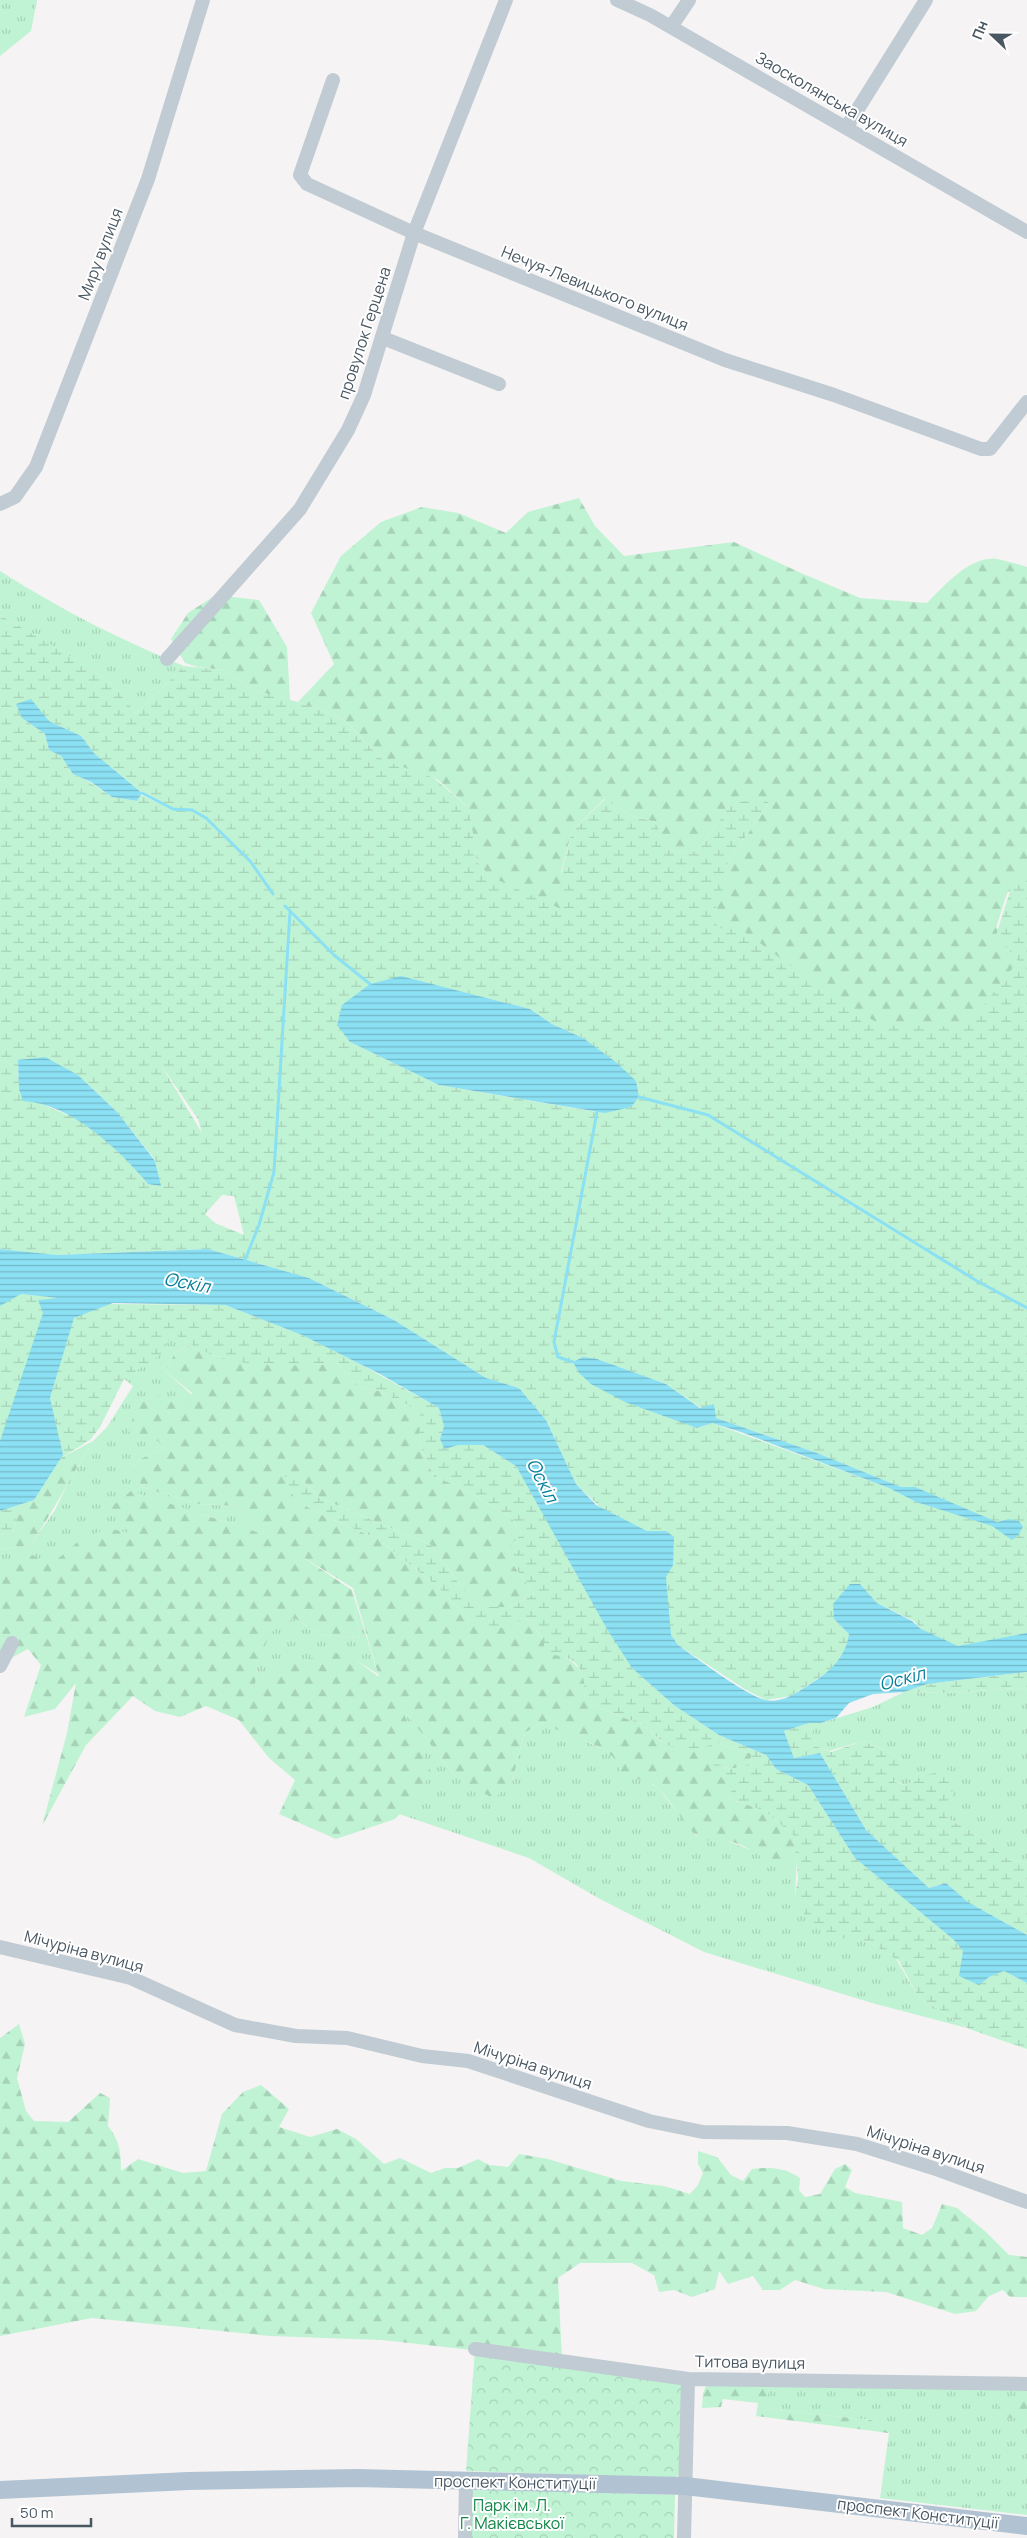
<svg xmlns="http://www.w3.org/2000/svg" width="1027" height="2538" font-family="Manrope,sans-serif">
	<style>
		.grass { fill: url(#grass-tufts) }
		.forest { fill: url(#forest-firs); fill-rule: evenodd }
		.wetland { fill: url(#wetland-marsh); fill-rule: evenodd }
		.park { fill: url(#park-crowns) }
		.water { fill: url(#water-rules) }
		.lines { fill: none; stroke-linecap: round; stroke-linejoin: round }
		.stream { stroke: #8be0f3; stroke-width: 3 }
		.minor { stroke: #c0cbd3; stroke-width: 14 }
		.major { stroke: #b1c3d2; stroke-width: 18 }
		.labels { text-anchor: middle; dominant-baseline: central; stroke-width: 4; stroke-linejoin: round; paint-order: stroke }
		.street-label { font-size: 16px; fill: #495762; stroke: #fff }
		.park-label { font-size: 16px; fill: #118648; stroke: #fff }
		.water-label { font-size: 18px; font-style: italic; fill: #057f9a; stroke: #fff }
	</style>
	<defs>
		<pattern id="grass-tufts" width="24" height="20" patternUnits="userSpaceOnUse" patternTransform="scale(1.25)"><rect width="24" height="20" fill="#c0f3d3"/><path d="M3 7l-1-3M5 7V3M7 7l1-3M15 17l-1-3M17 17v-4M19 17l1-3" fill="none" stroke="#a6d2b8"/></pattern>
		<pattern id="forest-firs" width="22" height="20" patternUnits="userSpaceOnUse" patternTransform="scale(1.25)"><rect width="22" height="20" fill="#c0f3d3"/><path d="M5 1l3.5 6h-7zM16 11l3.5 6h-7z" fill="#a6d2b8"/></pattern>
		<pattern id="wetland-marsh" width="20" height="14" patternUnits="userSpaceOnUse" patternTransform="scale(1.25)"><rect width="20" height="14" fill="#c0f3d3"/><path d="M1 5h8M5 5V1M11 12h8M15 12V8" fill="none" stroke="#a6d2b8"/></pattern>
		<pattern id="park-crowns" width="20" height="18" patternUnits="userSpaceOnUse" patternTransform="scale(1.25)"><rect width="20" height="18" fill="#c0f3d3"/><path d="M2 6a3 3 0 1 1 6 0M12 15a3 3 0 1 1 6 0" fill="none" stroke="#a6d2b8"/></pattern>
		<pattern id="water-rules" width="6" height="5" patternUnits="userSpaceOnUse" patternTransform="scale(1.25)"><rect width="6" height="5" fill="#8be0f3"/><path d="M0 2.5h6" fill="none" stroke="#74b8c8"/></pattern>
	</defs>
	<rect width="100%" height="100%" fill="#f5f3f3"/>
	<!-- grass -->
	<path class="grass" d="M0 0H37L31 31 0 56Z
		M0 571C60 609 118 639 184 666L136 714 114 686 91 669 0 615Z
		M170 1332 192 1344 175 1352 166 1372 192 1395 191 1406 158 1441 164 1449 140 1459 133 1469 142 1487 199 1504 236 1506 274 1538 202 1514 0 1630V1549L30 1546 55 1510 68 1483 93 1441 107 1427 133 1386 119 1375Z
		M352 1590 378 1674 357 1661 255 1686 257 1666 268 1630 294 1618 321 1635 360 1638Z
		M1016 1688 1027 1690V1863L1008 1859 977 1835 947 1818 942 1804 924 1775 906 1785 891 1781 902 1761 888 1751 863 1741 829 1751 813 1745V1732L809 1723H821L873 1707 904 1692 953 1693Z
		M396 1700 455 1776 512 1782 524 1733 543 1722 609 1752 659 1789 696 1836 730 1842 787 1864 797 1856 795 1896 836 1937 869 1942 896 1959 918 1996 967 2028 872 2003 704 1952 600 1899 529 1858 399 1814 417 1791Z
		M768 2380 1027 2384V2515L880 2498 889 2433 871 2420 768 2409Z"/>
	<!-- forest -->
	<path class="forest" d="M579 498 595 526 624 556 734 542 801 573 860 598 927 603C944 586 970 555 997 559 1007 561 1017 564 1027 567V879L1007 893 996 928 1020 956 1006 1002 967 1027 897 1033 823 995 715 927 706 897 725 884 728 862 769 803 730 805 696 854 667 850 655 822 632 816 604 799 572 831 561 872V910L491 877 477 863 469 808 437 779 386 763 343 719 298 702 334 664 311 613 341 556 381 522 422 507 458 513 506 533 528 512Z
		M216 595 259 600 287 647 290 700 253 690 223 670 198 667 185 663 171 639 188 613Z
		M192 1344 215 1356 289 1365 338 1364 358 1387 379 1391 421 1411 419 1443 434 1477 456 1485 511 1517 522 1534 510 1560 534 1594 511 1607H480L455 1579 431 1545 320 1498 303 1481 283 1471 295 1500 324 1516 378 1539 437 1586 469 1620 512 1626 521 1618 530 1620C535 1627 539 1635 544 1640 562 1660 592 1663 584 1698L602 1709 643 1725 662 1742 718 1743 753 1754 747 1765 731 1769 715 1763 734 1788 728 1798 765 1811 794 1836 797 1856 788 1864C759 1862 755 1847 731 1842 719 1840 706 1844 695 1834 679 1821 664 1783 643 1780 636 1778 627 1780 620 1780 620 1775 620 1768 618 1764 610 1744 562 1736 543 1722L524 1733 512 1782 494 1799 455 1776 399 1704 431 1772 420 1792 395 1819 336 1839 279 1814 295 1780 269 1758 239 1720 206 1706 180 1717 155 1711 133 1696 86 1745 42 1826 67 1733 76 1683 55 1709 24 1717 41 1665 28 1649 0 1664V1563L31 1555 53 1563 80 1540 107 1528 129 1533 111 1507 131 1491 272 1537 236 1506 199 1504 142 1487 133 1469 140 1459 164 1449 158 1441 129 1432 133 1416 141 1399 159 1396 189 1405 192 1393 166 1372 175 1352ZM298 1554 353 1588 379 1677 357 1661 331 1651 286 1667 255 1686 257 1666 270 1633 294 1618 321 1635 360 1638 352 1590Z
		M93 1441C71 1476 53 1512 30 1546L0 1549V1535L13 1533 17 1518 34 1500 61 1458Z
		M19 2024 25 2044 17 2078 26 2111 34 2121 68 2122 100 2093 110 2098 108 2126C120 2141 121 2153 121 2171L138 2159 183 2173 206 2171 222 2114 243 2092 261 2085 289 2109 279 2127 310 2137 337 2129 356 2139 384 2164 400 2158 431 2173 445 2168H458L478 2159 489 2165 508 2167 519 2154 548 2159 621 2181 664 2186 690 2194 698 2185 703 2173 698 2164V2151L717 2157 731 2175 743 2181 752 2169C770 2167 784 2167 800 2178L799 2190 805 2197 820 2194 835 2169 845 2164 852 2170 845 2187 855 2193 902 2202 903 2228 922 2235 932 2228 942 2204 957 2208 986 2232 1009 2255 1027 2257V2297H1010L1003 2290 989 2296 976 2311 955 2314 886 2292 824 2289 795 2280 780 2290H763L753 2276 728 2284 719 2271 715 2289 692 2297 674 2290 659 2292 654 2275 632 2263H580L558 2278 562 2360 382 2340 270 2336 92 2318 0 2336V2038Z
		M709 2379 768 2380V2409L871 2420 889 2433 756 2416 758 2403 723 2399 721 2407 702 2408 703 2393Z
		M1011 2398H1027V2417L1023 2419 1000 2417 998 2401Z"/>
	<!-- wetland -->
	<path class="wetland" d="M0 615 87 666 114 686 136 714 184 666 223 670 253 690 298 702 343 719 383 760 434 778 469 808 477 862 491 877 561 909V875L572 831 605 799 632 816 655 822 668 850 696 854 730 805 759 797 769 803 728 862 725 884 712 917 719 928 742 930 828 993 881 1025 967 1027 1018 961 996 935 1012 885 1027 874V1634L956 1649 921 1629 914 1621 877 1603 860 1584 834 1619 849 1634 847 1649 831 1670 791 1696 766 1700 746 1690 678 1645 651 1609 666 1531H647L621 1519 602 1509 576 1484 546 1420 519 1388 486 1378 394 1320 309 1278 208 1249 57 1255 0 1249ZM22 718 49 721 81 736 94 753 140 791 173 810 141 795 137 801 112 797 88 781 73 774 61 756 49 750 45 734ZM442 987 530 1009 552 1024 583 1038 597 1112 439 1085 350 1042ZM18 1060 78 1075 118 1113 155 1160 160 1185 148 1184 131 1164 83 1119 65 1114 37 1102 19 1089ZM161 1065 198 1119 202 1133ZM222 1195 234 1196 244 1235 215 1223 205 1214ZM597 1359 666 1384 716 1418 817 1453 901 1487H911L990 1525 916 1502 889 1488 712 1423 697 1428Z
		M0 1292 61 1298 47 1314 0 1442Z
		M110 1304 225 1305 302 1335 360 1364 439 1408 444 1426 440 1439 460 1444 483 1445 516 1466 632 1668 675 1706 719 1735 766 1755 776 1769 808 1785 855 1858 954 1940 964 1951 979 1984 989 1977 1004 1971 1027 1983V2049L969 2029 918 1996 899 1961 869 1942 834 1937 805 1916 795 1896 798 1878 794 1836 765 1811 728 1798 733 1788 711 1768 715 1763 731 1769 747 1765 753 1754 718 1743 685 1752 665 1744 643 1725 602 1709 584 1698C587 1685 582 1663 567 1658 560 1655 551 1655 544 1654V1641L530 1620 521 1618 512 1626 498 1628 469 1620 437 1586 378 1539 324 1516 295 1500 282 1470 303 1481 320 1498 431 1545 455 1579 480 1607H511L534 1594 510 1560 511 1544 522 1534 511 1517 456 1485 434 1477 419 1443 420 1411 379 1391 358 1387 338 1364C299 1365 255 1369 216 1356 201 1351 186 1341 172 1333L163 1353 124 1379 100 1427 90 1440 61 1458 50 1398 73 1318Z
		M34 1500 17 1518 13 1533 0 1535V1511Z
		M1027 1672V1690L1016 1688 953 1693 904 1692 927 1684Z
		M809 1723 813 1732V1745L831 1752 863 1741 888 1751 902 1761 894 1782 905 1785 924 1775 950 1770 953 1796 943 1804 947 1818 977 1835 1008 1859 1027 1863V1935L968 1902 946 1883 929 1888 866 1830 820 1753 794 1758 784 1731Z"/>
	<!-- park -->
	<path class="park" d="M475 2349 683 2384 680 2475 673 2478 466 2471Z
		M466 2488 675 2495 674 2538H465Z"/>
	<!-- water -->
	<path class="water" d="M31 699 49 721 81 736 94 753 142 793 137 801 112 797 91 782 73 774 61 756 49 750 45 734 22 718 16 704Z
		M401 976 530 1009 552 1024 583 1038 617 1063 636 1081 639 1097 631 1107 605 1113 439 1085 350 1042 337 1025 342 1005 370 984Z
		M45 1057 78 1075 118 1113 155 1161 161 1186 148 1184C119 1149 70 1103 23 1101L19 1089 18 1060Z
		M0 1249 57 1255 208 1249 309 1278 394 1320 486 1378 519 1388 546 1420 576 1484 596 1505 647 1531H666L674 1537 673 1565 666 1577 671 1635 678 1645C695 1657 748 1697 766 1700 785 1704 803 1688 818 1679 835 1667 846 1654 849 1634L834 1619 833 1604 850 1584H860L877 1603 912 1621 921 1629 958 1646 1027 1633V1672L927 1684 904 1692 873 1694 849 1703 836 1718 821 1723H809L784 1731 794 1758 820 1753 866 1830 929 1888 946 1883 968 1902 1027 1935V1983L1004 1971 989 1977 979 1985 959 1976 963 1951 954 1940 855 1858 808 1785 776 1769 766 1755 719 1735 675 1706 632 1668 607 1629 516 1466 483 1445H458L445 1449 440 1439 444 1426 439 1408 380 1374 302 1335 225 1305 113 1303 74 1318 50 1398 63 1455 34 1500 0 1511V1441L43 1313 38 1300 58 1298 21 1294 0 1306Z
		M583 1357 597 1359 666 1384 700 1408 714 1404 716 1418 817 1453 901 1487H915L997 1522 1009 1519 1019 1521 1023 1527 1018 1535 1012 1540 992 1526 916 1502 889 1488 741 1432 712 1423 697 1428 625 1402 591 1384 579 1373 573 1362Z"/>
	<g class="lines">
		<!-- stream -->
		<path class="stream" d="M142 793 173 809 192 810 206 818 250 861 273 894
			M285 906 334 955 370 984
			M639 1097 708 1115 977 1281 1027 1308
			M245 1260 259 1225 274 1172 290 912
			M573 1362 558 1357 554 1342 597 1112"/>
		<!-- minor -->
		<path class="minor" d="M617 0 650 15 1027 232
			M671 27 689 0
			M333 80 300 175 307 184 414 233 725 360 834 395 981 449H990L1027 402
			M846 128 926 0
			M383 338 499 384
			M0 504 15 497 36 467 148 179 203 0
			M167 659 300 509 348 430 364 395 414 233 506 0
			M0 1666 12 1643
			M0 1947 131 1978 235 2025 296 2036 347 2038 422 2056 468 2061 649 2121 703 2132 787 2133 857 2144 933 2168 1027 2202
			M475 2349 688 2379 1027 2384
			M465 2538 466 2481
			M684 2538 688 2379"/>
		<!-- major -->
		<path class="major" d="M0 2490 188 2481 357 2478 685 2486 1027 2526"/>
	</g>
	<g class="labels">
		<!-- street labels -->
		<g class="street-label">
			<text transform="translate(832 99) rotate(30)">Заосколянська вулиця</text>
			<text transform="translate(100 254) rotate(-69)">Миру вулиця</text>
			<text transform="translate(595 288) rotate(22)">Нечуя-Левицького вулиця</text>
			<text transform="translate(364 333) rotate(-72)">провулок Герцена</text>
			<text transform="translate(84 1951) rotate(15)">Мічуріна вулиця</text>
			<text transform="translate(533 2065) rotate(18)">Мічуріна вулиця</text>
			<text transform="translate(926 2149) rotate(18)">Мічуріна вулиця</text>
			<text transform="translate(750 2362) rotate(1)">Титова вулиця</text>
			<text transform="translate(515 2482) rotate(1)">проспект Конституції</text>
			<text transform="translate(918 2513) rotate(7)">проспект Конституції</text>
		</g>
		<!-- park labels -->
		<g class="park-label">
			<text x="512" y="2505">Парк ім. Л.<tspan x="512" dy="18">Г. Макієвської</tspan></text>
		</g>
		<!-- water labels -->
		<g class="water-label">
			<text transform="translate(187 1282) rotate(10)">Оскіл</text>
			<text transform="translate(543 1480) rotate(62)">Оскіл</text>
			<text transform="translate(902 1678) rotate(-15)">Оскіл</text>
		</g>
	</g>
	<!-- north arrow -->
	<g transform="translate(992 35) rotate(292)" stroke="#ffffff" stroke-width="4" paint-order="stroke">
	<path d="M0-4L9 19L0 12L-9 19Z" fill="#495762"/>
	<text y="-8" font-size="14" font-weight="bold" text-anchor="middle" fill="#495762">Пн</text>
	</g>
	<!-- scale -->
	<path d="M12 2518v8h79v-8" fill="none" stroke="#495762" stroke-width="2.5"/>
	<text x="20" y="2518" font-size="15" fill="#495762" stroke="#ffffff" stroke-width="4" paint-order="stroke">50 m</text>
</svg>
